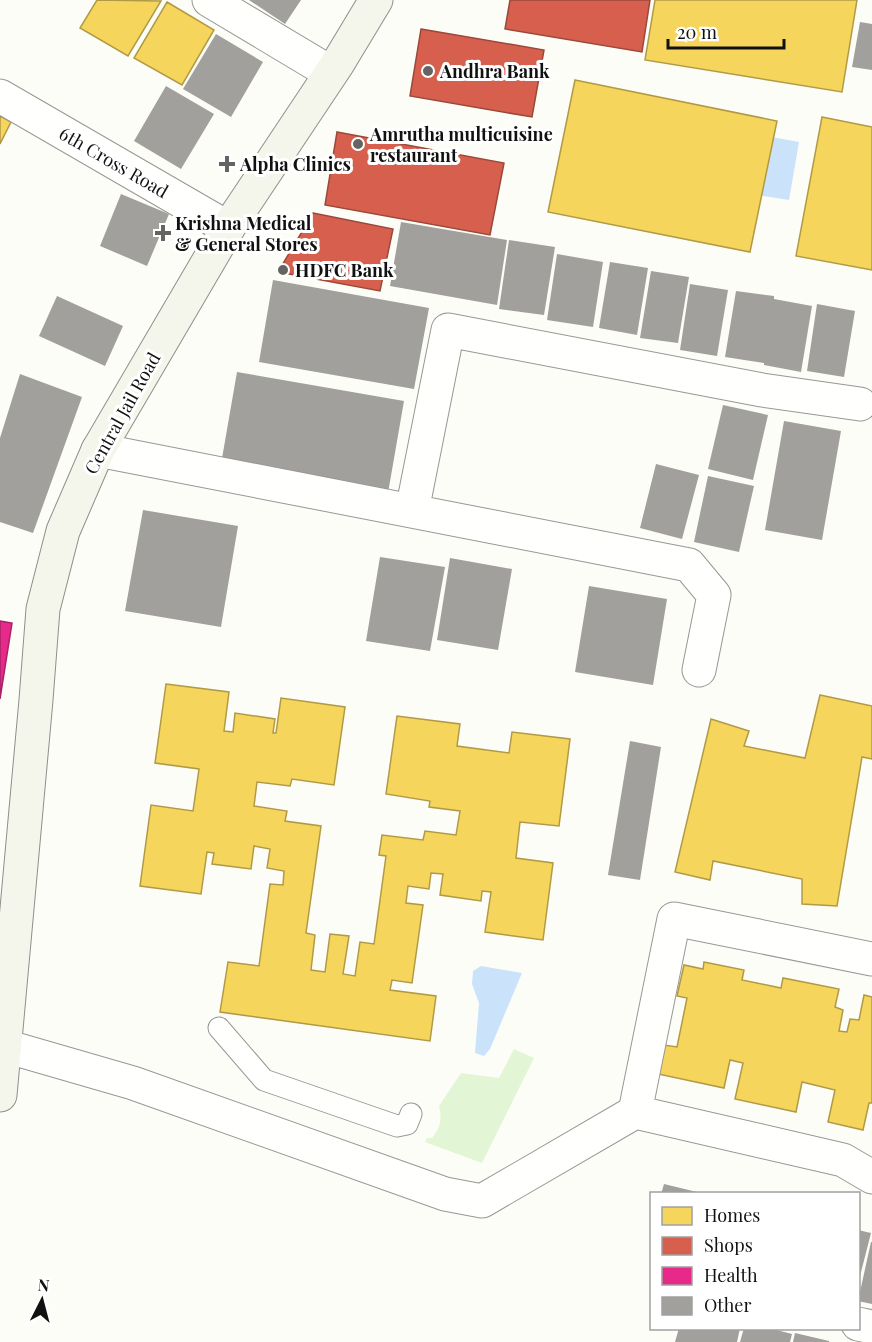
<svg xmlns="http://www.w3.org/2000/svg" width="872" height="1342" font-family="'Playfair Display',serif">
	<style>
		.green { fill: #e2f5d5 }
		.water { fill: #cae2fa }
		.homes { fill: #f6d55c; stroke: #b19a46; stroke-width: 1.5 }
		.shops { fill: #d6604d; stroke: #9b483b; stroke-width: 1.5 }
		.health { fill: #e7298a; stroke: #a72266; stroke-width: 1.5 }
		.building { fill: #a1a09c }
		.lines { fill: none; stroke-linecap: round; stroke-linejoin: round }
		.lane-casing { stroke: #979795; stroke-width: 23 }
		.street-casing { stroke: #979795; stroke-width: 35 }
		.secondary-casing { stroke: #8e8e8b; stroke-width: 35 }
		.lane { stroke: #fffffe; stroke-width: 21 }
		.street { stroke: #fffffe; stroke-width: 33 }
		.secondary { stroke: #f5f6eb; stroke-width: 33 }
		.poi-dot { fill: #646462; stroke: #fff; stroke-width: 2 }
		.labels { text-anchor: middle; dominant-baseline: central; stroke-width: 6; stroke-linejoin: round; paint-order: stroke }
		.poi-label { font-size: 18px; font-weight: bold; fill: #111; stroke: #fff; text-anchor: start }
		.street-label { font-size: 18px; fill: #111; stroke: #fff }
	</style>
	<rect width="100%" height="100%" fill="#fdfdf7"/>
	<!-- green -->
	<path class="green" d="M514 1049 534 1058 482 1163 425 1142 427 1138H432C441 1127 442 1119 439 1106L461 1073 499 1078Z"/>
	<!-- water -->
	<path class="water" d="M760 135 799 142 789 200 750 194Z
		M481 966 522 973 490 1049 484 1056 475 1053 479 1003 472 984 473 971Z"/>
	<!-- homes -->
	<path class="homes" d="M97 0 161 1 128 56 80 28Z
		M655 0H857L842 92 645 60Z
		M167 2 214 30 182 85 134 58Z
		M575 80 777 121 750 252 548 212Z
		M0 116 11 122 0 144Z
		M822 117 872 127V270L796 256Z
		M166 684 229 692 224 731 233 732 235 713 275 719 273 733H276L281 698 345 707 334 785 292 779 290 786 257 782 254 806 287 811 285 821 321 826 306 933 315 935 311 970 325 972 330 934 349 936 343 974 355 976 360 942 374 944 386 856 379 855 382 835 423 840 425 831 456 835 460 811 429 807 430 801 386 794 397 716 460 724 457 746 509 753 512 732 570 739 559 826 520 822 516 858 553 863 543 940 485 932 491 892 482 891 481 901 440 895 443 874 431 873 429 889 408 886 406 903 423 905 412 983 392 980 390 990 436 996 430 1041 220 1012 228 962 259 966 270 884 283 885 284 871 267 868 270 849 254 846 251 869 212 864 214 853 207 852 201 894 140 886 151 805 193 811 199 769 155 763Z
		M820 695 872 706V759L862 757 837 906 802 904V879L713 861 710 880 675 872 711 719 749 731 744 746 805 758Z
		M704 962 744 970 742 980 781 988 783 978 839 989 835 1007 843 1010 839 1031 847 1032 850 1019 859 1020 864 995 872 997V1103H869L863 1130 828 1122 835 1090 802 1082 796 1112 735 1099 743 1063 730 1060 724 1088 658 1074 664 1045 677 1047 687 998 677 996 684 965 703 969Z"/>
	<!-- shops -->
	<path class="shops" d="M510 0H650L642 52 505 29Z
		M421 29 544 50 532 117 410 96Z
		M337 132 504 163 490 235 325 205Z
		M313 213 393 229 380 291 278 272Z"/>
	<!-- health -->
	<path class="health" d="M0 621 12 623 0 699Z"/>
	<!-- building -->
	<path class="building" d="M249 0H301L285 24Z
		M860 22 872 24V70L852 67Z
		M216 34 263 62 231 117 183 89Z
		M166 86 214 114 181 169 134 141Z
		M121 194 169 214 147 266 100 246Z
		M401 222 507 240 497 305 390 286Z
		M509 240 555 247 544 315 499 309Z
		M557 254 603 262 593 327 547 320Z
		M610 262 648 268 637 335 599 328Z
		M651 271 689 277 678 343 640 338Z
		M273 280 429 308 414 389 259 362Z
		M690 284 728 290 717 356 680 350Z
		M736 291 774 296V299L812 306 801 372 764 365V363L725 357Z
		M57 296 123 326 105 366 39 336Z
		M817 304 855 311 844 377 807 371Z
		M237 372 404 401 388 493 221 464Z
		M20 374 82 397 33 533 0 522V438Z
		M723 405 768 415 753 480 708 469Z
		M784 421 841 431 822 540 765 530Z
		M656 464 699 475 682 539 640 528Z
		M708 476 754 486 739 552 694 542Z
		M143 510 238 526 221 627 125 611Z
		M380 557 445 567 430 651 366 641Z
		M450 558 512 569 498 650 437 640Z
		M589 586 667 599 653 685 575 672Z
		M630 741 661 747 640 880 608 875Z
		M664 1184 701 1193V1194H661Z
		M858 1230 871 1233 859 1280H858Z
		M871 1242H872V1304L858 1301Z
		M679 1328H740L737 1342H675Z
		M744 1328H769L792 1334 790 1342H740Z
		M795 1333 829 1341V1342H793Z"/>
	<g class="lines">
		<defs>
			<path id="lane" d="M219 1028 264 1080 397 1126 407 1124 411 1114"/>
			<path id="street" d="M209 0 331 73
				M0 96 228 228
				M98 450 689 565 714 595 699 670
				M412 511 448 330 762 390 860 404
				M5 1046 133 1083 445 1194 482 1201 635 1112 843 1160 872 1177
				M635 1112 674 919 872 959
				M858 1324 872 1327"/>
			<path id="secondary" d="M0 1095 36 700 43 609 63 531 98 450 228 228 338 63 376 0"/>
		</defs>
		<!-- lane casing -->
		<use href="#lane" class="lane-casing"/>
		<!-- street casing -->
		<use href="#street" class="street-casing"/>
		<!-- secondary casing -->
		<use href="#secondary" class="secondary-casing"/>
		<!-- lane -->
		<use href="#lane" class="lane"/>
		<!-- street -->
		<use href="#street" class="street"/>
		<!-- secondary -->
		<use href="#secondary" class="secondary"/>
	</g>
	<!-- markers -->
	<g class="poi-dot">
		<circle cx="428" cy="71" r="6"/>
		<circle cx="358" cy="144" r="6"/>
		<path d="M224 155h6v6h6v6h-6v6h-6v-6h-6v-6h6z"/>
		<path d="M160 224h6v6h6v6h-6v6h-6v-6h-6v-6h6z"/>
		<circle cx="283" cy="270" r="6"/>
	</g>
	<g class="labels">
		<!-- poi labels -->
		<g class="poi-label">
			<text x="440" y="71">Andhra Bank</text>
			<text x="370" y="134">Amrutha multicuisine<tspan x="370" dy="21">restaurant</tspan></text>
			<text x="240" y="164">Alpha Clinics</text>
			<text x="175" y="223">Krishna Medical<tspan x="175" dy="21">&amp; General Stores</tspan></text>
			<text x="295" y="270">HDFC Bank</text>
		</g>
		<!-- street labels -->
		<g class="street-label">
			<text transform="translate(114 162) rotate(30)">6th Cross Road</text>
			<text transform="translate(122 413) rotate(-61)">Central Jail Road</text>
		</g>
	</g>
	<!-- legend -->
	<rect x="650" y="1192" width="210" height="138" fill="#ffffff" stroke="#a0a0a0" stroke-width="1.5"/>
	<rect x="662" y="1207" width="30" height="18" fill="#f6d55c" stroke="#a0a0a0" stroke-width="1.5"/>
	<text x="704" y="1222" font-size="18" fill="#111111">Homes</text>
	<rect x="662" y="1237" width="30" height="18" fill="#d6604d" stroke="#a0a0a0" stroke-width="1.5"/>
	<text x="704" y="1252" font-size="18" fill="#111111">Shops</text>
	<rect x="662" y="1267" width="30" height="18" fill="#e7298a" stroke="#a0a0a0" stroke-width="1.5"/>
	<text x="704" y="1282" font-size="18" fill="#111111">Health</text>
	<rect x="662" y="1297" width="30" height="18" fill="#a1a09c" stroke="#a0a0a0" stroke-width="1.5"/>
	<text x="704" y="1312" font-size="18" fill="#111111">Other</text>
	<!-- north arrow -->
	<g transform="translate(42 1300) rotate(6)" stroke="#ffffff" stroke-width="4.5" paint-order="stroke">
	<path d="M0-4.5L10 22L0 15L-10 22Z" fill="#111111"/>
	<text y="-9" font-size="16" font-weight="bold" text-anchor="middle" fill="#111111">N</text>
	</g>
	<!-- scale -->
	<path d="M668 39v9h116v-9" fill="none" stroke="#111111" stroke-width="3"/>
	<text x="677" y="39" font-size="18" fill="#111111" stroke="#ffffff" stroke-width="4.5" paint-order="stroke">20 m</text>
</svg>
